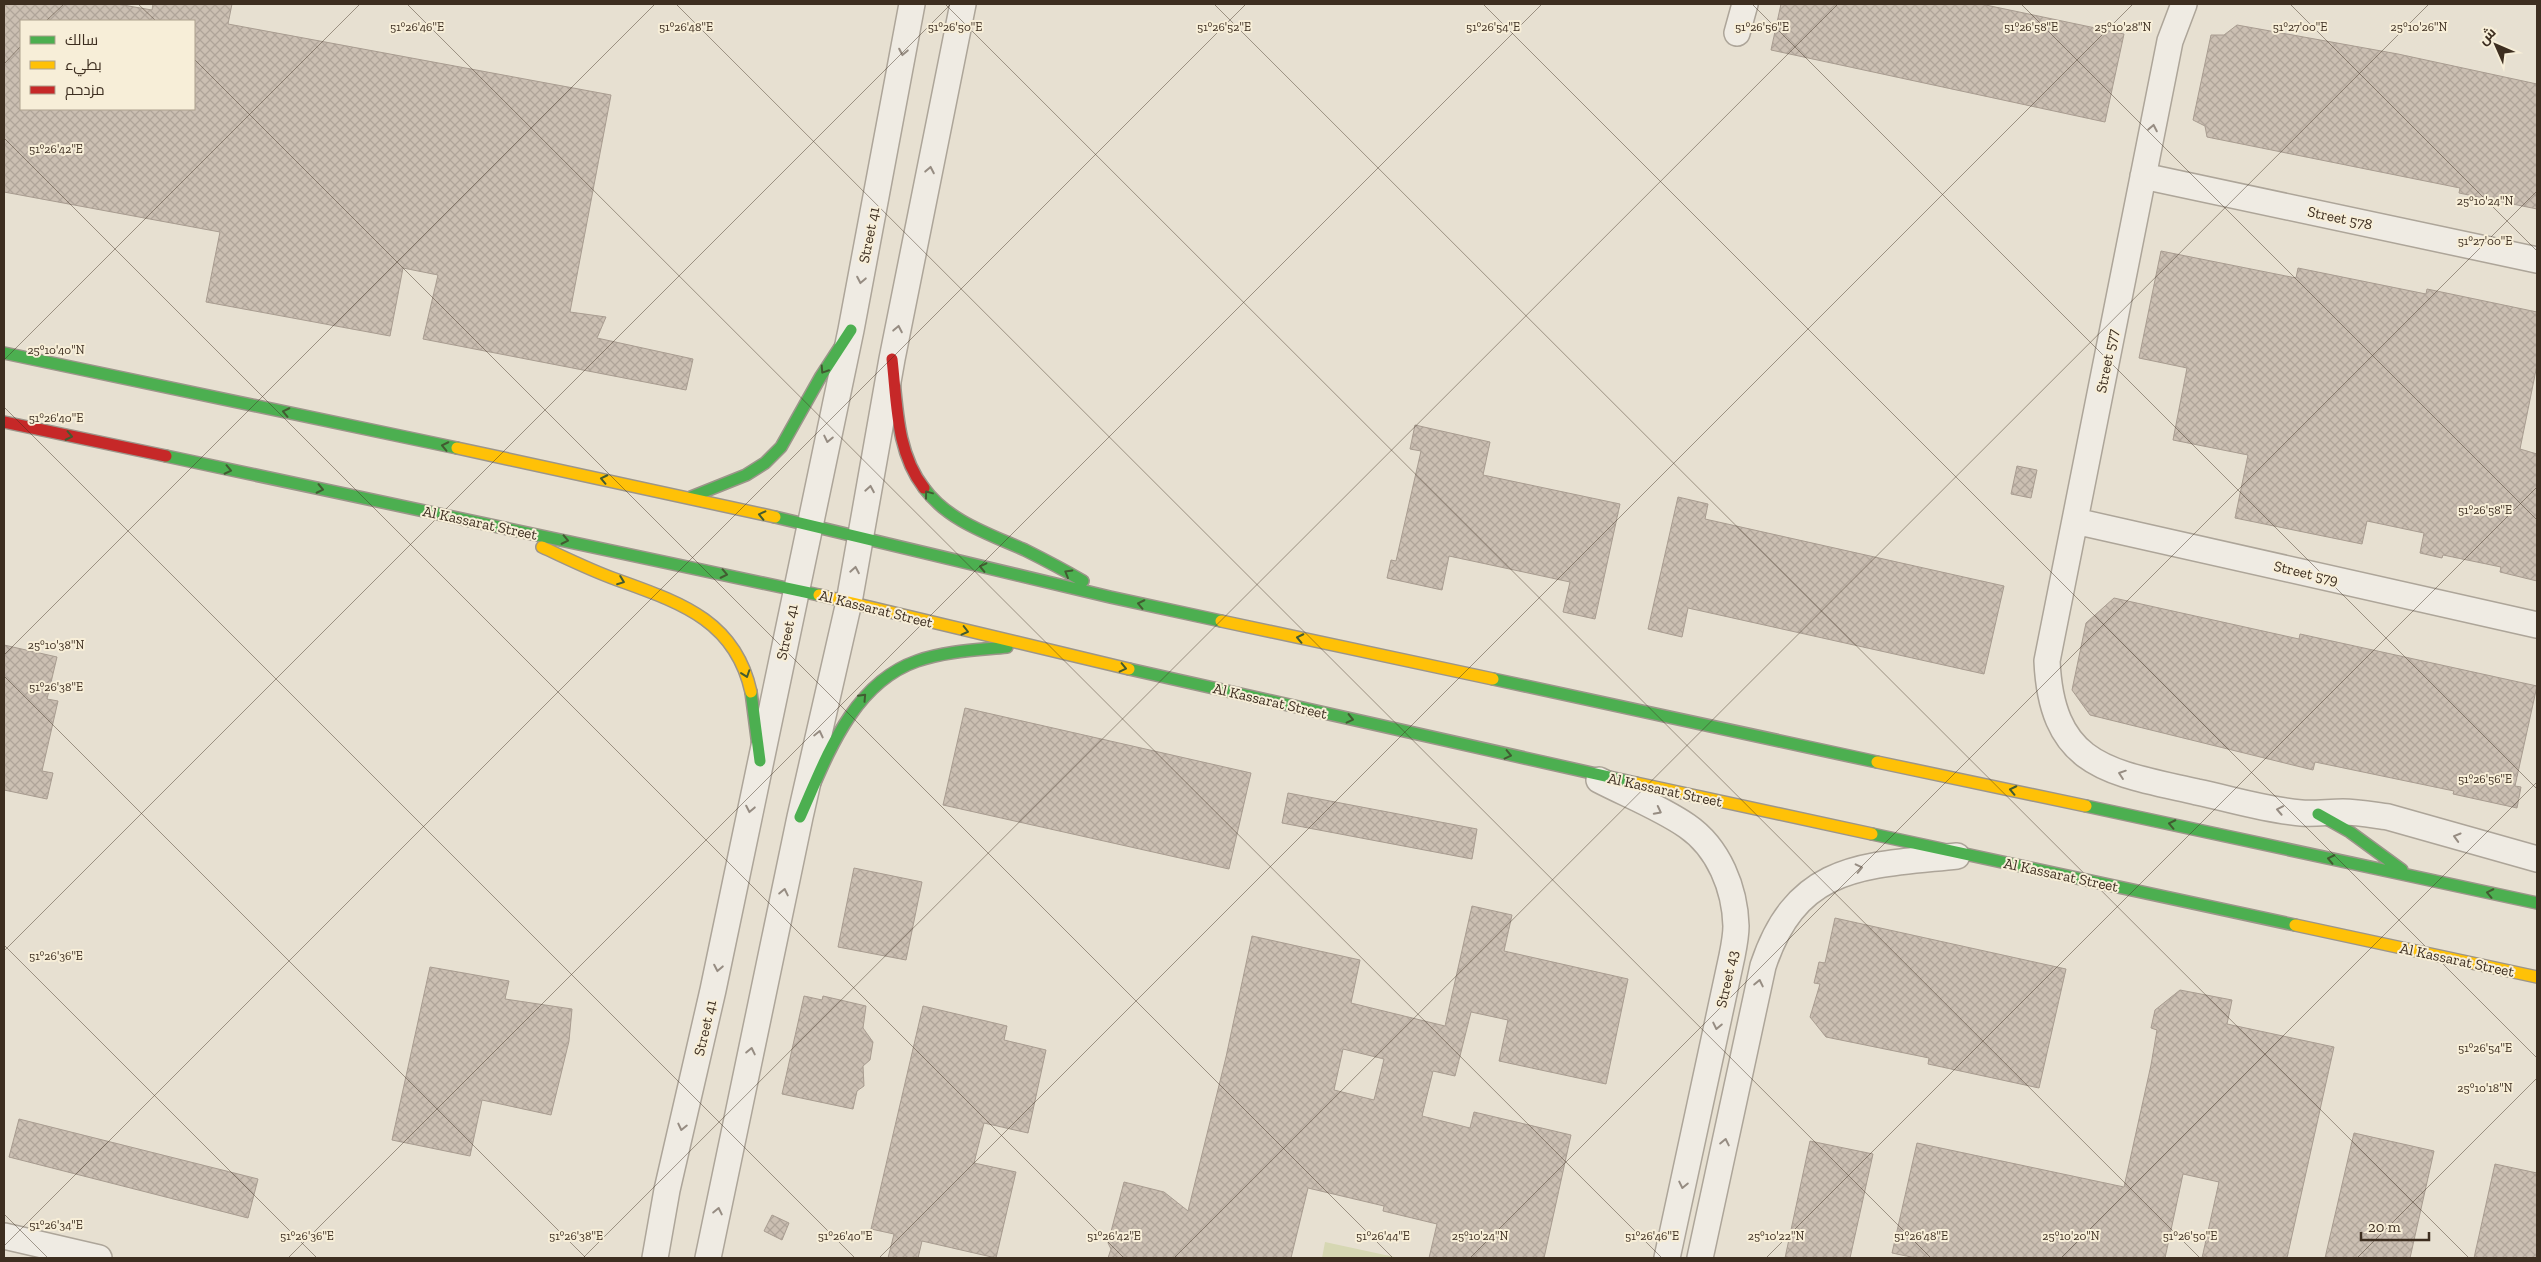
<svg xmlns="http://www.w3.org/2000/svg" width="2541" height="1262" font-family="'Zilla Slab',Cairo,serif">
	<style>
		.garden { fill: #d6d7b3 }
		.building { fill: url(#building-cross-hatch); stroke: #a89c90; fill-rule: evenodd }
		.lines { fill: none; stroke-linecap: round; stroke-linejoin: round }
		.street-casing { stroke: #ada599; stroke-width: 28 }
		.fast-casing { stroke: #9c958a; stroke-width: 14 }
		.slow-casing { stroke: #9c958a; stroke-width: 14 }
		.jam-casing { stroke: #9c958a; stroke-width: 14 }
		.street { stroke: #efebe3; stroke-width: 25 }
		.fast { stroke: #4caf50; stroke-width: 11 }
		.slow { stroke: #ffc107; stroke-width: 11 }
		.jam { stroke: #c62828; stroke-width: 11 }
		.oneway { stroke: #968c82 }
		.oneway2 { stroke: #425b31 }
		.ticks { fill: none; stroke: #3d2e20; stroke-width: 1; stroke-opacity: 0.45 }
		.labels { text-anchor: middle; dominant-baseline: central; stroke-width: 4; stroke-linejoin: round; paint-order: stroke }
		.street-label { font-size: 15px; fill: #3d2e20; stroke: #f7eed8 }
		.ticks-label { font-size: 12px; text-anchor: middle; fill: #3d2e20; stroke: #f7eed8; stroke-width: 4; stroke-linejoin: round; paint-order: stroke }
	</style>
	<defs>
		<pattern id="building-cross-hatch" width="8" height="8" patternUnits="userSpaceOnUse" patternTransform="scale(1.25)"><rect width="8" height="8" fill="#cbbfb2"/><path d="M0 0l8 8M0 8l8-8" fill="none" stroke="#afa499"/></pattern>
	</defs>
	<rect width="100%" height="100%" fill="#e7e0d1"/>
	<!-- garden -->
	<path class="garden" d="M1325 1242 1399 1258H1322Z"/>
	<!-- building -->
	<path class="building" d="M4 4H117L152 10 153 4H232L228 24 611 95 570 312 606 317 597 338 693 359 686 390 423 339 438 275 403 268 390 336 206 302 220 232 4 192ZM21 21H194V109H21Z
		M1781 4H1981L2124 34 2105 122 1771 50Z
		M2237 25 2398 54 2537 84V209L2459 193 2460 188 2207 137 2205 126 2193 120 2211 35H2224Z
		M2161 251 2296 278 2298 268 2426 294 2427 289 2537 312V365L2520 449 2537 454V581L2500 572 2501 567 2443 555 2442 558 2420 553 2424 533 2367 521 2362 544 2235 518 2248 455 2173 440 2187 368 2139 358Z
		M1415 425 1490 442 1483 475 1620 504 1595 619 1563 612 1570 582 1449 556 1442 590 1387 578 1391 560 1396 561 1421 451 1410 449Z
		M2017 466 2037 470 2031 498 2011 494Z
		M1678 497 1708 504 1705 519 2004 586 1984 674 1688 608 1682 637 1648 629Z
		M2114 598 2299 639 2300 634 2537 686 2515 786 2521 787 2517 808 2453 794 2454 791 2315 762 2313 770 2090 715 2072 690 2086 623Z
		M4 645 57 657 47 699 58 701 42 771 53 773 47 799 4 790Z
		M965 708 1251 773 1229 869 943 805Z
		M1288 793 1477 829 1472 859 1282 823Z
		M854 868 922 882 906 960 838 947Z
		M1472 906 1512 915 1504 951 1628 979 1606 1084 1499 1061 1508 1020 1471 1012 1455 1076 1433 1071 1422 1116 1470 1128 1474 1112 1571 1135 1544 1258H1429L1437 1224 1383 1211 1384 1206 1308 1188 1291 1258H1108L1111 1249 1108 1243 1124 1182 1164 1192 1188 1211 1226 1057 1252 936 1360 960 1351 1003 1445 1026ZM1343 1049 1384 1059 1374 1100 1334 1090Z
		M1835 918 2066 969 2039 1088 1928 1064 1929 1058 1826 1037 1810 1017 1820 984 1814 983 1819 962 1825 963Z
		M430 967 509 981 505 999 572 1009 569 1041 551 1115 482 1100 470 1156 392 1140Z
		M2180 990 2232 1000 2227 1024 2334 1047 2287 1258H2202L2219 1182 2183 1174 2165 1258H1916L1892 1253 1917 1143 2124 1187 2151 1065 2157 1030 2151 1028 2155 1010Z
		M804 996 822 1000 823 996 866 1006 863 1028 873 1042 870 1060 863 1066 864 1086 857 1091 853 1109 782 1094Z
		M923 1006 1007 1026 1004 1040 1046 1050 1028 1133 984 1123 974 1163 1016 1172 996 1258 922 1241 918 1258H888L894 1234 871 1229Z
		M19 1119 258 1179 248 1218 9 1157Z
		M2354 1133 2434 1151 2410 1258H2325Z
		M1810 1141 1873 1154 1850 1258H1785Z
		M2495 1164 2537 1173V1258H2474Z
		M772 1215 789 1223 782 1240 764 1231Z"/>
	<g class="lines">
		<defs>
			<path id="street" d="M2184 4 2170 41 2047 661C2052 768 2110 772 2197 792 2231 799 2266 810 2301 813 2315 814 2329 812 2343 812 2358 812 2373 815 2388 817L2537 859
				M1737 33 1745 4
				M2143 176 2537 260
				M2075 521 2537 625
				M1599 780C1628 795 1661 808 1687 826 1719 848 1735 889 1736 926 1736 935 1734 946 1732 956L1667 1258
				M4 1236 99 1258
				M655 1258 667 1190 713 990 851 330 912 4
				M708 1258 800 817 849 602 892 359 963 4
				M1700 1258 1763 966C1797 863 1864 866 1957 856"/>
			<path id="fast" d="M4 353 457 448
				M166 456 819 595
				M924 488C948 521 989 534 1025 550 1045 560 1064 570 1083 581
				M691 497 746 475 765 463 781 447 821 376 851 330
				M775 517 1110 597 1221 621
				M1129 669 1636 783
				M1493 679 1877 762
				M751 692 760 761
				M2086 806 2537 903
				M2318 814 2350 832 2402 870
				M800 817C826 759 851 684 917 661 946 651 977 650 1007 647
				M1872 834 2295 925"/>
			<path id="slow" d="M457 448 775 517
				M542 547C566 558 590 570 615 579 678 602 735 619 751 692
				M819 595 1129 669
				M1221 621 1493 679
				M1877 762 2086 806
				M1636 783 1872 834
				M2295 925 2537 977"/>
			<path id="jam" d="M892 359C897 403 896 452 924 488
				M4 422 166 456"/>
		</defs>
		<!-- street casing -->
		<use href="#street" class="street-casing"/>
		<!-- fast casing -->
		<use href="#fast" class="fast-casing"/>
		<!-- slow casing -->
		<use href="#slow" class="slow-casing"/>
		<!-- jam casing -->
		<use href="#jam" class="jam-casing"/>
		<!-- street -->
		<use href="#street" class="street"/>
		<!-- fast -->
		<use href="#fast" class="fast"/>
		<!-- slow -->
		<use href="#slow" class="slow"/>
		<!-- jam -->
		<use href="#jam" class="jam"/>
	</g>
	<!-- one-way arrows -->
	<defs><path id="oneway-chevron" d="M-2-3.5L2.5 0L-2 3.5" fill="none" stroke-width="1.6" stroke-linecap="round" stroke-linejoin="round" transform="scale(1.25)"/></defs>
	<g class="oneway">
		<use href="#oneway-chevron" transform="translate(903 52) rotate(101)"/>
		<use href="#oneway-chevron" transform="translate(2153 128) rotate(-79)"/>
		<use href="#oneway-chevron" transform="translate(930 170) rotate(-79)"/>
		<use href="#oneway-chevron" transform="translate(861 280) rotate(101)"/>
		<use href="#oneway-chevron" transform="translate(898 329) rotate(-79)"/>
		<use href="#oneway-chevron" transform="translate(828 439) rotate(102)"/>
		<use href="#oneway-chevron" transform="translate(870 489) rotate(-80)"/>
		<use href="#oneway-chevron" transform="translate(855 570) rotate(-80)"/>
		<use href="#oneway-chevron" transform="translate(819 734) rotate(-77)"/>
		<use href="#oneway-chevron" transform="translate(2122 774) rotate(-161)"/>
		<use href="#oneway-chevron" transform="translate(750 809) rotate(101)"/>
		<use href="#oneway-chevron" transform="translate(2280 810) rotate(-169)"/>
		<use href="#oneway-chevron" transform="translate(1658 811) rotate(27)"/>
		<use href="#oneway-chevron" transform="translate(2457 837) rotate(-164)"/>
		<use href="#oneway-chevron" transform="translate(1859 868) rotate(-13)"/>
		<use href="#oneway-chevron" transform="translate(784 892) rotate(-78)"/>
		<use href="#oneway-chevron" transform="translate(718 968) rotate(101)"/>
		<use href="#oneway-chevron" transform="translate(1759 983) rotate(-78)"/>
		<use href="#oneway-chevron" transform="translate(1717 1026) rotate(102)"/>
		<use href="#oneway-chevron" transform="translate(751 1051) rotate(-78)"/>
		<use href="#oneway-chevron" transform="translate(682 1127) rotate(103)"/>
		<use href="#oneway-chevron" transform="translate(1725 1142) rotate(-78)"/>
		<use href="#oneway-chevron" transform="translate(1683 1185) rotate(102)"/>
		<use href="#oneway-chevron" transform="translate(718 1211) rotate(-78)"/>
	</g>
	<g class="oneway2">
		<use href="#oneway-chevron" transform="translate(824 370) rotate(123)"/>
		<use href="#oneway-chevron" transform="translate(286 412) rotate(-168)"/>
		<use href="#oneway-chevron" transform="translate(69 436) rotate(12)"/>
		<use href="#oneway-chevron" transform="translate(445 446) rotate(-168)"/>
		<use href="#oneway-chevron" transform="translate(228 470) rotate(12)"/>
		<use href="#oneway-chevron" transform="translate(604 479) rotate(-168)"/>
		<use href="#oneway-chevron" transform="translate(320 489) rotate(12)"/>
		<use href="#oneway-chevron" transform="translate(928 494) rotate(-127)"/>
		<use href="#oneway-chevron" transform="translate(762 515) rotate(-167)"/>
		<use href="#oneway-chevron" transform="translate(565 540) rotate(12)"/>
		<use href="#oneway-chevron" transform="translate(983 567) rotate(-167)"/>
		<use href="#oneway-chevron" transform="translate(1068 573) rotate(-150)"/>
		<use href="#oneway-chevron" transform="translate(724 574) rotate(12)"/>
		<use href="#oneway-chevron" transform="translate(621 581) rotate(21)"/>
		<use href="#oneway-chevron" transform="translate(1141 604) rotate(-168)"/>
		<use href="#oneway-chevron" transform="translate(965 631) rotate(14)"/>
		<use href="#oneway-chevron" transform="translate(1300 638) rotate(-168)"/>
		<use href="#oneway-chevron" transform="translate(1123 668) rotate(13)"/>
		<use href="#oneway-chevron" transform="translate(746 674) rotate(71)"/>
		<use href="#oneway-chevron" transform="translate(863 697) rotate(-47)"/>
		<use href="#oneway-chevron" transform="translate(1350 719) rotate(13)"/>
		<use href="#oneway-chevron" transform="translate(1508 755) rotate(13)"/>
		<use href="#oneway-chevron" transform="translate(2013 790) rotate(-168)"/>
		<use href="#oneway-chevron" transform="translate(2172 824) rotate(-168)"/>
		<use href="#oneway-chevron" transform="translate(2331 859) rotate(-168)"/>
		<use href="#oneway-chevron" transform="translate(2490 893) rotate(-168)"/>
	</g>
	<!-- ticks -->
	<path class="ticks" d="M138 4 156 21M407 4 1662 1258M676 4 1931 1258M945 4 2200 1258M1214 4 2469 1258M1483 4 2537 1058M1752 4 2537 789M2021 4 2537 520M2290 4 2537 251M46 21 64 4M194 59 1393 1258M4 64 21 46M4 138 1124 1258M4 360 360 4M4 407 855 1258M4 655 655 4M4 676 586 1258M4 945 317 1258M4 951 951 4M4 1214 48 1258M4 1246 1246 4M288 1258 1542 4M583 1258 1838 4M879 1258 2133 4M1174 1258 2429 4M1470 1258 2537 191M1766 1258 2537 487M2061 1258 2537 782M2357 1258 2537 1078"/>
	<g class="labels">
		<!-- street labels -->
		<g class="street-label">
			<text transform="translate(2340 218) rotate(12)">Street 578</text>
			<text transform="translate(869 235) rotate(-79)">Street 41</text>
			<text transform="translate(2107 361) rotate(-79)">Street 577</text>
			<text transform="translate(480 523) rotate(12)">Al Kassarat Street</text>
			<text transform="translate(2306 573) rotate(13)">Street 579</text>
			<text transform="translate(876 609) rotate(14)">Al Kassarat Street</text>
			<text transform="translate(787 632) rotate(-78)">Street 41</text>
			<text transform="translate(1270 701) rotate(13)">Al Kassarat Street</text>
			<text transform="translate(1665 790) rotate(12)">Al Kassarat Street</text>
			<text transform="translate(2061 875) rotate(12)">Al Kassarat Street</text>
			<text transform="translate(2457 960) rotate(12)">Al Kassarat Street</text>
			<text transform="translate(1727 979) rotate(-78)">Street 43</text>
			<text transform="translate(705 1028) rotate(-77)">Street 41</text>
		</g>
	</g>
	<g class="ticks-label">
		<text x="686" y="31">51°26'48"E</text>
		<text x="417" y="31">51°26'46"E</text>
		<text x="955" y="31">51°26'50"E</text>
		<text x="1224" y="31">51°26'52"E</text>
		<text x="1493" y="31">51°26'54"E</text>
		<text x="1762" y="31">51°26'56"E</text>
		<text x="2031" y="31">51°26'58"E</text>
		<text x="2123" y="31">25°10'28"N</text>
		<text x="2300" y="31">51°27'00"E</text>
		<text x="2419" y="31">25°10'26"N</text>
		<text x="56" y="153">51°26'42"E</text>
		<text x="2485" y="205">25°10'24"N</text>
		<text x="2485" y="245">51°27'00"E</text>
		<text x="56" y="354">25°10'40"N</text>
		<text x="56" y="422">51°26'40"E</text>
		<text x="2485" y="514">51°26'58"E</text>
		<text x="56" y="649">25°10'38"N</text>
		<text x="56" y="691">51°26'38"E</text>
		<text x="2485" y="783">51°26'56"E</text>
		<text x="56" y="960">51°26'36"E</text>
		<text x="2485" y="1052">51°26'54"E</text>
		<text x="2485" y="1092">25°10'18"N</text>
		<text x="56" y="1229">51°26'34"E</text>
		<text x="1480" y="1240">25°10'24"N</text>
		<text x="1776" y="1240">25°10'22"N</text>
		<text x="2071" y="1240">25°10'20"N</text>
		<text x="307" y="1240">51°26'36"E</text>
		<text x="576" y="1240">51°26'38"E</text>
		<text x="845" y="1240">51°26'40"E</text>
		<text x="1114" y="1240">51°26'42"E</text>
		<text x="1383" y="1240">51°26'44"E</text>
		<text x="1652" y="1240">51°26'46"E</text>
		<text x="1921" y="1240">51°26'48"E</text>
		<text x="2190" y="1240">51°26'50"E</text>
	</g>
	<!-- border -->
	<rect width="2541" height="1262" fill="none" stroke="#3d2e20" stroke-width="10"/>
	<!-- legend -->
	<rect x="20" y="20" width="175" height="90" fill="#f7eed8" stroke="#ada18e"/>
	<rect x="30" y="36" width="25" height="8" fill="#4caf50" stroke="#ada18e"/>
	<text x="65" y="45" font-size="15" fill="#3d2e20">سالك</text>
	<rect x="30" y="61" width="25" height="8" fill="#ffc107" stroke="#ada18e"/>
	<text x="65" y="70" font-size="15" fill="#3d2e20">بطيء</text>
	<rect x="30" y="86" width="25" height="8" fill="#c62828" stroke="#ada18e"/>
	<text x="65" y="95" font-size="15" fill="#3d2e20">مزدحم</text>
	<!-- north arrow -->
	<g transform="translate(2496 45) rotate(315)" stroke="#f7eed8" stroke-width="4" paint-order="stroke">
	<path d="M0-4L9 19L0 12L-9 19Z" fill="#3d2e20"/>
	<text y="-8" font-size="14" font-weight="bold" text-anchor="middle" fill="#3d2e20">ش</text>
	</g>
	<!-- scale -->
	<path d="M2361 1232v8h68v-8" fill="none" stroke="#3d2e20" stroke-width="2.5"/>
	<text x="2368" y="1232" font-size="15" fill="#3d2e20" stroke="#f7eed8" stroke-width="4" paint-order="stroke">20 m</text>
</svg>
